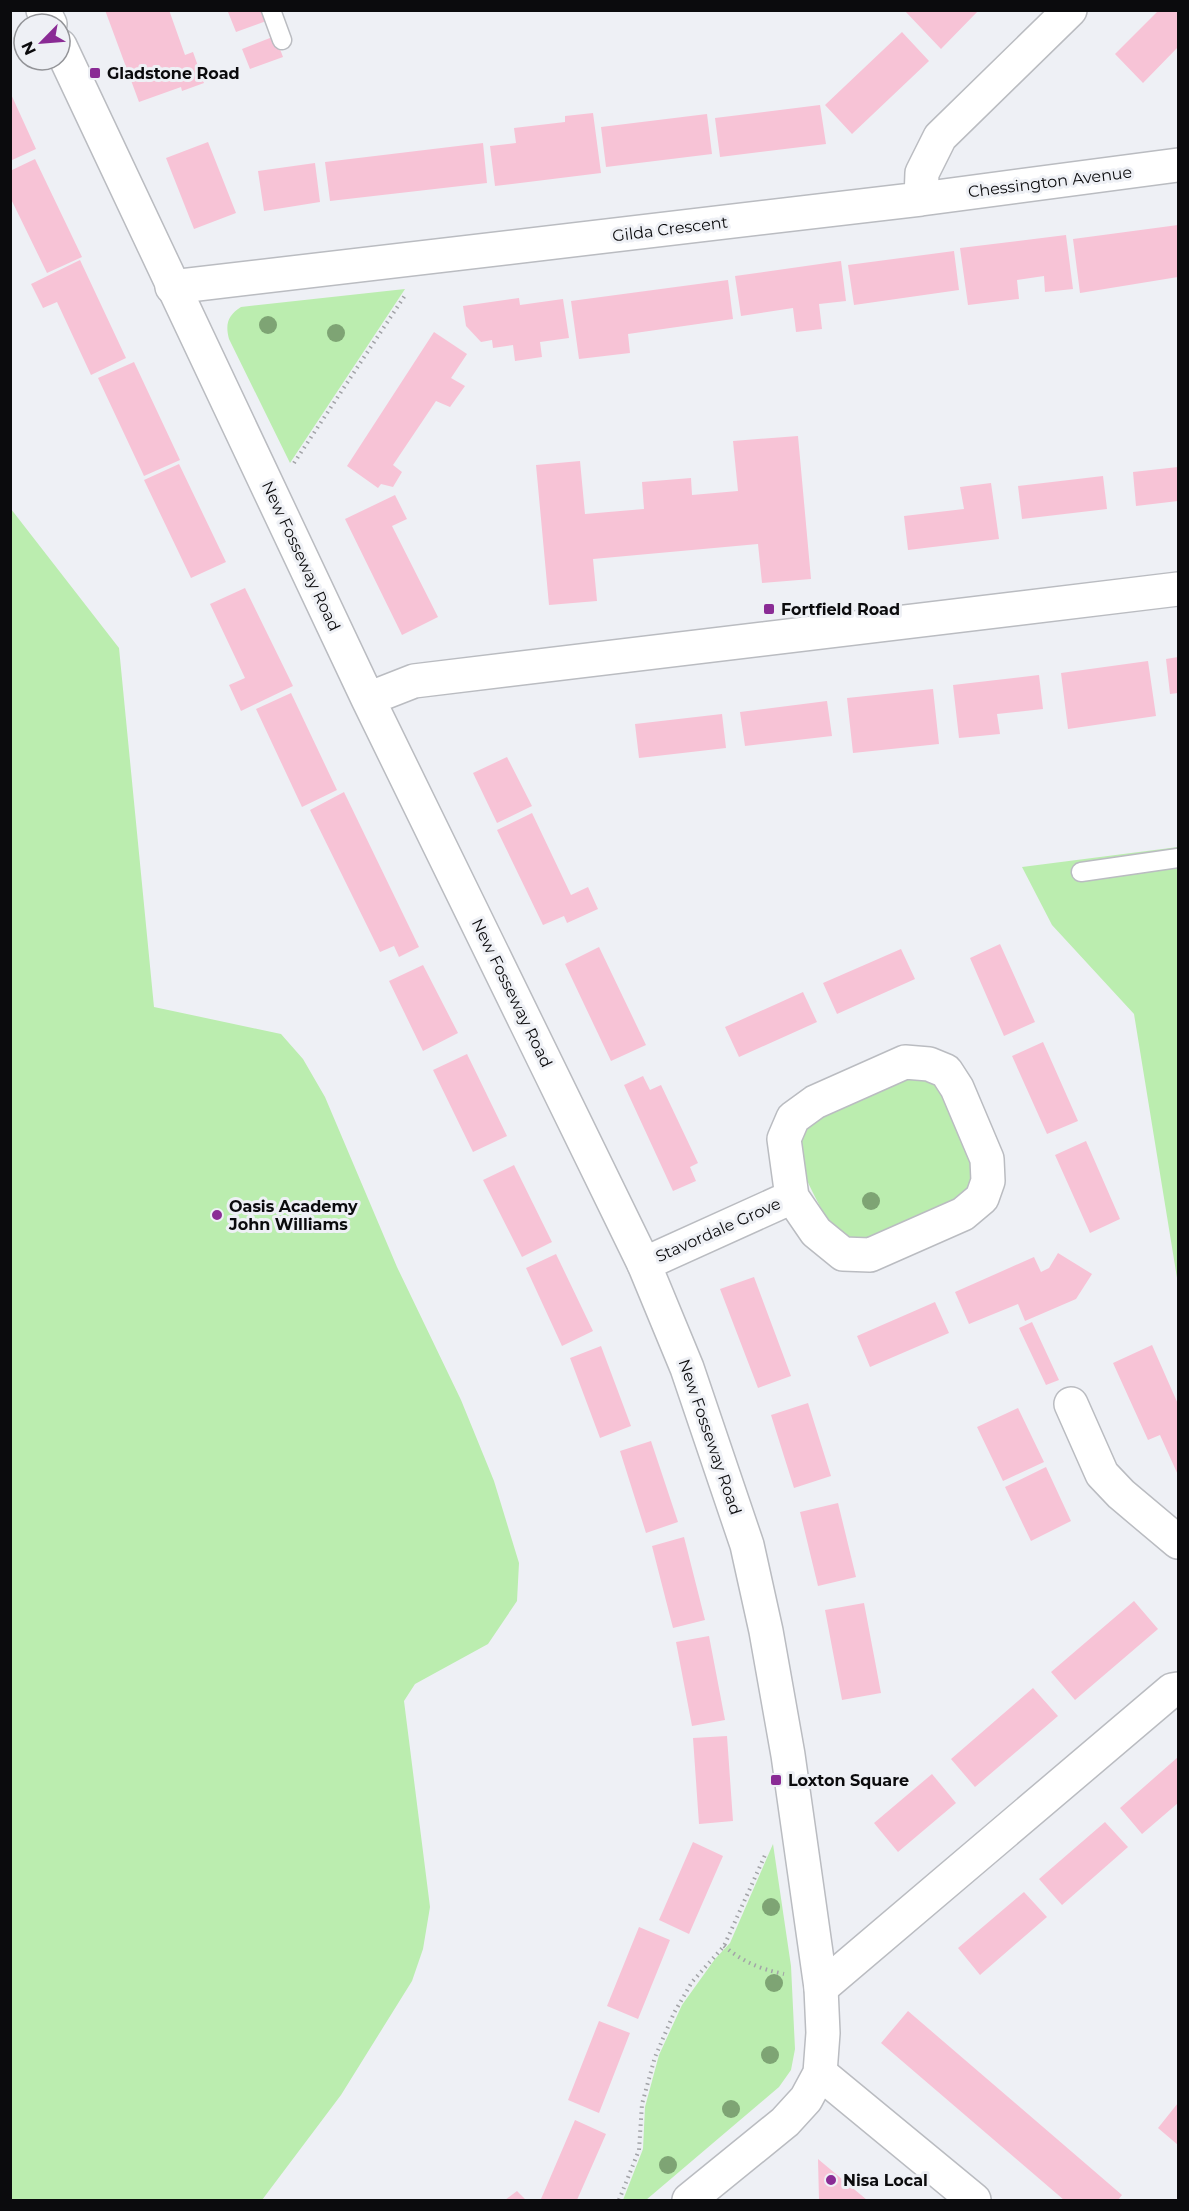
<svg xmlns="http://www.w3.org/2000/svg" width="1189" height="2211" font-family="Montserrat,sans-serif">
	<style>
		.green { fill: #bbedaf }
		.building { fill: #f7c3d6 }
		.lines { fill: none; stroke-linecap: round; stroke-linejoin: round }
		.service-casing { stroke: #babcc1; stroke-width: 21 }
		.minor-casing { stroke: #babcc1; stroke-width: 36 }
		.tertiary-casing { stroke: #babcc1; stroke-width: 36 }
		.path { stroke: #a2a3a7; stroke-width: 4; stroke-dasharray: 1.5 4.5; stroke-linecap: butt }
		.service { stroke: #fff; stroke-width: 18 }
		.minor { stroke: #fff; stroke-width: 33 }
		.tertiary { stroke: #fff; stroke-width: 33 }
		.tree { fill: #7ea474 }
		.poi-dot { fill: #8a2b95; stroke: #eef0f5; stroke-width: 2 }
		.labels { text-anchor: middle; dominant-baseline: central; stroke-width: 6; stroke-linejoin: round; paint-order: stroke }
		.poi-label { font-size: 16px; font-weight: bold; fill: #0b0b0d; stroke: #eef0f5; text-anchor: start }
		.street-label { font-size: 16px; fill: #0b0b0d; stroke: #eef0f5 }
	</style>
	<rect width="100%" height="100%" fill="#eef0f5"/>
	<!-- green -->
	<path class="green" d="M405 289 290 463 229 339C225 324 228 315 241 307Z
		M11 509 119 648 154 1007 281 1034 303 1059 325 1097 397 1267 461 1400 494 1481 519 1563 517 1601 488 1644 415 1684 404 1701 430 1907 423 1949 412 1981 341 2095 262 2200H11Z
		M1178 847V1284L1134 1014 1052 925 1022 867Z
		M901 1077 933 1081 947 1095 973 1165 969 1186 958 1202 860 1244 834 1233C825 1214 804 1180 800 1161 789 1112 867 1092 901 1077Z
		M773 1844 791 1966 795 2049 791 2070 779 2087 646 2200H623L643 2149 645 2107 659 2055 682 2005 715 1959 730 1943Z"/>
	<!-- building -->
	<path class="building" d="M105 10H169L185 55 193 52 204 83 182 91 181 87 139 102Z
		M233 10H265L269 20 236 32 228 12Z
		M904 10H979L941 49Z
		M1159 10H1178V47L1143 83 1115 54Z
		M902 32 929 61 852 134 825 105Z
		M275 36 283 57 250 69 242 49Z
		M10 92 36 149 10 161Z
		M820 105 826 144 720 157 715 118Z
		M593 113 601 173 495 186 490 146 516 143 514 128 565 122V116Z
		M707 114 712 154 606 167 601 127Z
		M208 142 236 213 194 229 166 158Z
		M483 143 487 183 330 201 325 162Z
		M35 159 82 257 47 273 10 197V171Z
		M315 163 320 202 264 211 258 171Z
		M1178 225V277L1080 293 1073 239Z
		M1066 235 1073 289 1045 292 1044 276 1017 280 1019 299 968 305 960 248Z
		M954 251 959 290 854 305 848 265Z
		M80 260 126 358 91 375 57 302 43 308 31 284Z
		M841 261 846 301 819 304 822 329 796 332 793 308 741 316 735 276Z
		M728 280 733 319 628 334 630 353 579 359 571 301Z
		M519 298 520 305 563 299 569 338 540 342 542 357 515 361 513 345 493 348 492 340 481 342 466 326 463 306Z
		M434 332 467 354 451 378 465 386 450 407 436 401 393 465 402 472 393 487 381 484 378 488 347 466Z
		M134 362 180 460 144 476 98 378Z
		M798 436 811 579 762 583 758 544 593 559 597 601 549 605 536 465 580 461 585 514 644 509 642 482 691 478 692 495 738 491 733 441Z
		M179 464 226 562 191 578 144 480Z
		M1178 467V501L1136 506 1133 472Z
		M1103 476 1107 509 1022 519 1018 486Z
		M991 483 999 539 908 550 904 516 964 509 960 487Z
		M395 495 407 519 392 526 438 617 402 635 345 519Z
		M245 588 293 686 241 711 229 685 245 678 210 604Z
		M1178 657V693L1170 694 1166 659Z
		M1148 661 1156 716 1068 729 1061 673Z
		M1039 675 1043 709 997 714 1000 734 959 738 953 685Z
		M933 689 939 744 853 753 847 698Z
		M291 693 337 790 302 807 256 709Z
		M827 701 832 736 745 746 740 712Z
		M722 714 726 748 639 758 635 724Z
		M507 757 532 806 497 823 473 773Z
		M344 792 419 947 399 957 394 946 380 952 310 810Z
		M532 813 571 895 588 887 598 909 567 923 564 916 543 925 497 830Z
		M1000 944 1035 1022 1004 1036 970 958Z
		M599 947 646 1045 611 1061 565 964Z
		M901 949 915 979 837 1014 823 983Z
		M423 965 458 1033 423 1051 389 981Z
		M803 992 817 1022 739 1057 725 1027Z
		M1043 1042 1078 1121 1047 1134 1012 1056Z
		M467 1054 507 1136 473 1152 433 1070Z
		M643 1076 650 1090 661 1085 698 1163 690 1167 696 1181 673 1191 624 1085Z
		M1086 1141 1120 1219 1090 1233 1055 1155Z
		M514 1165 552 1242 522 1257 483 1180Z
		M1058 1253 1092 1274 1076 1299 1025 1321 1018 1304 969 1324 955 1292 1034 1257 1041 1272 1049 1268Z
		M556 1254 593 1331 562 1346 526 1268Z
		M754 1277 791 1376 758 1388 720 1289Z
		M935 1302 949 1333 870 1367 857 1336Z
		M1032 1322 1059 1380 1046 1385 1019 1328Z
		M1152 1345 1178 1404V1475L1160 1435 1148 1440 1113 1363Z
		M601 1346 631 1426 600 1438 570 1358Z
		M808 1403 831 1476 794 1488 771 1415Z
		M1018 1408 1044 1462 1003 1481 977 1427Z
		M651 1441 678 1522 646 1533 620 1451Z
		M1046 1467 1071 1521 1031 1541 1005 1487Z
		M838 1503 856 1577 818 1586 800 1512Z
		M684 1537 705 1620 673 1628 652 1546Z
		M1134 1601 1158 1629 1075 1700 1051 1672Z
		M864 1603 881 1693 842 1700 825 1610Z
		M709 1636 725 1720 692 1726 676 1642Z
		M1033 1688 1058 1716 975 1787 951 1759Z
		M727 1736 733 1821 699 1824 693 1738Z
		M1178 1757V1803L1142 1834 1120 1808Z
		M932 1774 956 1803 898 1852 874 1823Z
		M1105 1822 1128 1847 1062 1905 1039 1879Z
		M693 1842 723 1856 689 1934 659 1920Z
		M1024 1892 1047 1917 980 1975 958 1948Z
		M639 1927 670 1940 638 2019 607 2006Z
		M908 2011 1122 2195 1118 2200H1064L881 2043Z
		M599 2021 630 2033 599 2113 568 2100Z
		M1178 2103V2145L1158 2128Z
		M575 2120 606 2134 577 2200H545L541 2199Z
		M818 2159 867 2200H819Z
		M517 2191 526 2200H505Z"/>
	<g class="lines">
		<defs>
			<path id="service" d="M271 10 282 40
				M1081 872 1178 858"/>
			<path id="minor" d="M921 199 1178 165
				M172 287 921 199 922 173 940 137 1070 10
				M905 1062 929 1064 946 1071 957 1088 987 1159 988 1181 982 1198 963 1214 870 1255 843 1254 816 1232 792 1197 784 1139 793 1118 815 1102Z
				M644 1264 792 1197
				M1071 1404 1102 1474 1121 1494 1178 1542
				M821 1988 1172 1690 1178 1689
				M820 2073 974 2200"/>
			<path id="tertiary" d="M43 10 50 24
				M60 46 368 699 644 1264 687 1368 747 1545 766 1631 788 1755 821 1988 823 2033 820 2073 806 2099 785 2122 689 2200
				M368 699 414 681 1178 589"/>
		</defs>
		<!-- service casing -->
		<use href="#service" class="service-casing"/>
		<!-- minor casing -->
		<use href="#minor" class="minor-casing"/>
		<!-- tertiary casing -->
		<use href="#tertiary" class="tertiary-casing"/>
		<!-- path -->
		<path class="path" d="M294 463 406 294
			M724 1946C743 1962 760 1969 784 1974
			M619 2200 639 2150 642 2104 655 2057 674 2013 692 1982 724 1946 766 1853"/>
		<!-- service -->
		<use href="#service" class="service"/>
		<!-- minor -->
		<use href="#minor" class="minor"/>
		<!-- tertiary -->
		<use href="#tertiary" class="tertiary"/>
	</g>
	<!-- trees -->
	<g class="tree">
		<circle cx="268" cy="325" r="9"/>
		<circle cx="336" cy="333" r="9"/>
		<circle cx="871" cy="1201" r="9"/>
		<circle cx="771" cy="1907" r="9"/>
		<circle cx="774" cy="1983" r="9"/>
		<circle cx="770" cy="2055" r="9"/>
		<circle cx="731" cy="2109" r="9"/>
		<circle cx="668" cy="2165" r="9"/>
	</g>
	<!-- markers -->
	<g class="poi-dot">
		<rect x="89" y="67" width="12" height="12" rx="3"/>
		<rect x="763" y="603" width="12" height="12" rx="3"/>
		<circle cx="217" cy="1215" r="6"/>
		<rect x="770" y="1774" width="12" height="12" rx="3"/>
		<circle cx="831" cy="2180" r="6"/>
	</g>
	<g class="labels">
		<!-- poi labels -->
		<g class="poi-label">
			<text x="107" y="73">Gladstone Road</text>
			<text x="781" y="609">Fortfield Road</text>
			<text x="229" y="1206">Oasis Academy<tspan x="229" dy="18">John Williams</tspan></text>
			<text x="788" y="1780">Loxton Square</text>
			<text x="843" y="2180">Nisa Local</text>
		</g>
		<!-- street labels -->
		<g class="street-label">
			<text transform="translate(1050 182) rotate(-7)">Chessington Avenue</text>
			<text transform="translate(670 229) rotate(-7)">Gilda Crescent</text>
			<text transform="translate(301 556) rotate(65)">New Fosseway Road</text>
			<text transform="translate(512 993) rotate(64)">New Fosseway Road</text>
			<text transform="translate(718 1230) rotate(-24)">Stavordale Grove</text>
			<text transform="translate(710 1437) rotate(71)">New Fosseway Road</text>
		</g>
	</g>
	<!-- border -->
	<rect width="1189" height="2211" fill="none" stroke="#0b0b0d" stroke-width="24"/>
	<!-- north arrow -->
	<g transform="translate(42 42) rotate(245)"><circle r="28" fill="#eef0f5" stroke="#939498" stroke-width="1.5"/>
	<path d="M0-4.5L10 22L0 15L-10 22Z" fill="#8a2b95"/>
	<text y="-9" font-size="16" font-weight="bold" text-anchor="middle" fill="#0b0b0d">N</text>
	</g>
</svg>
